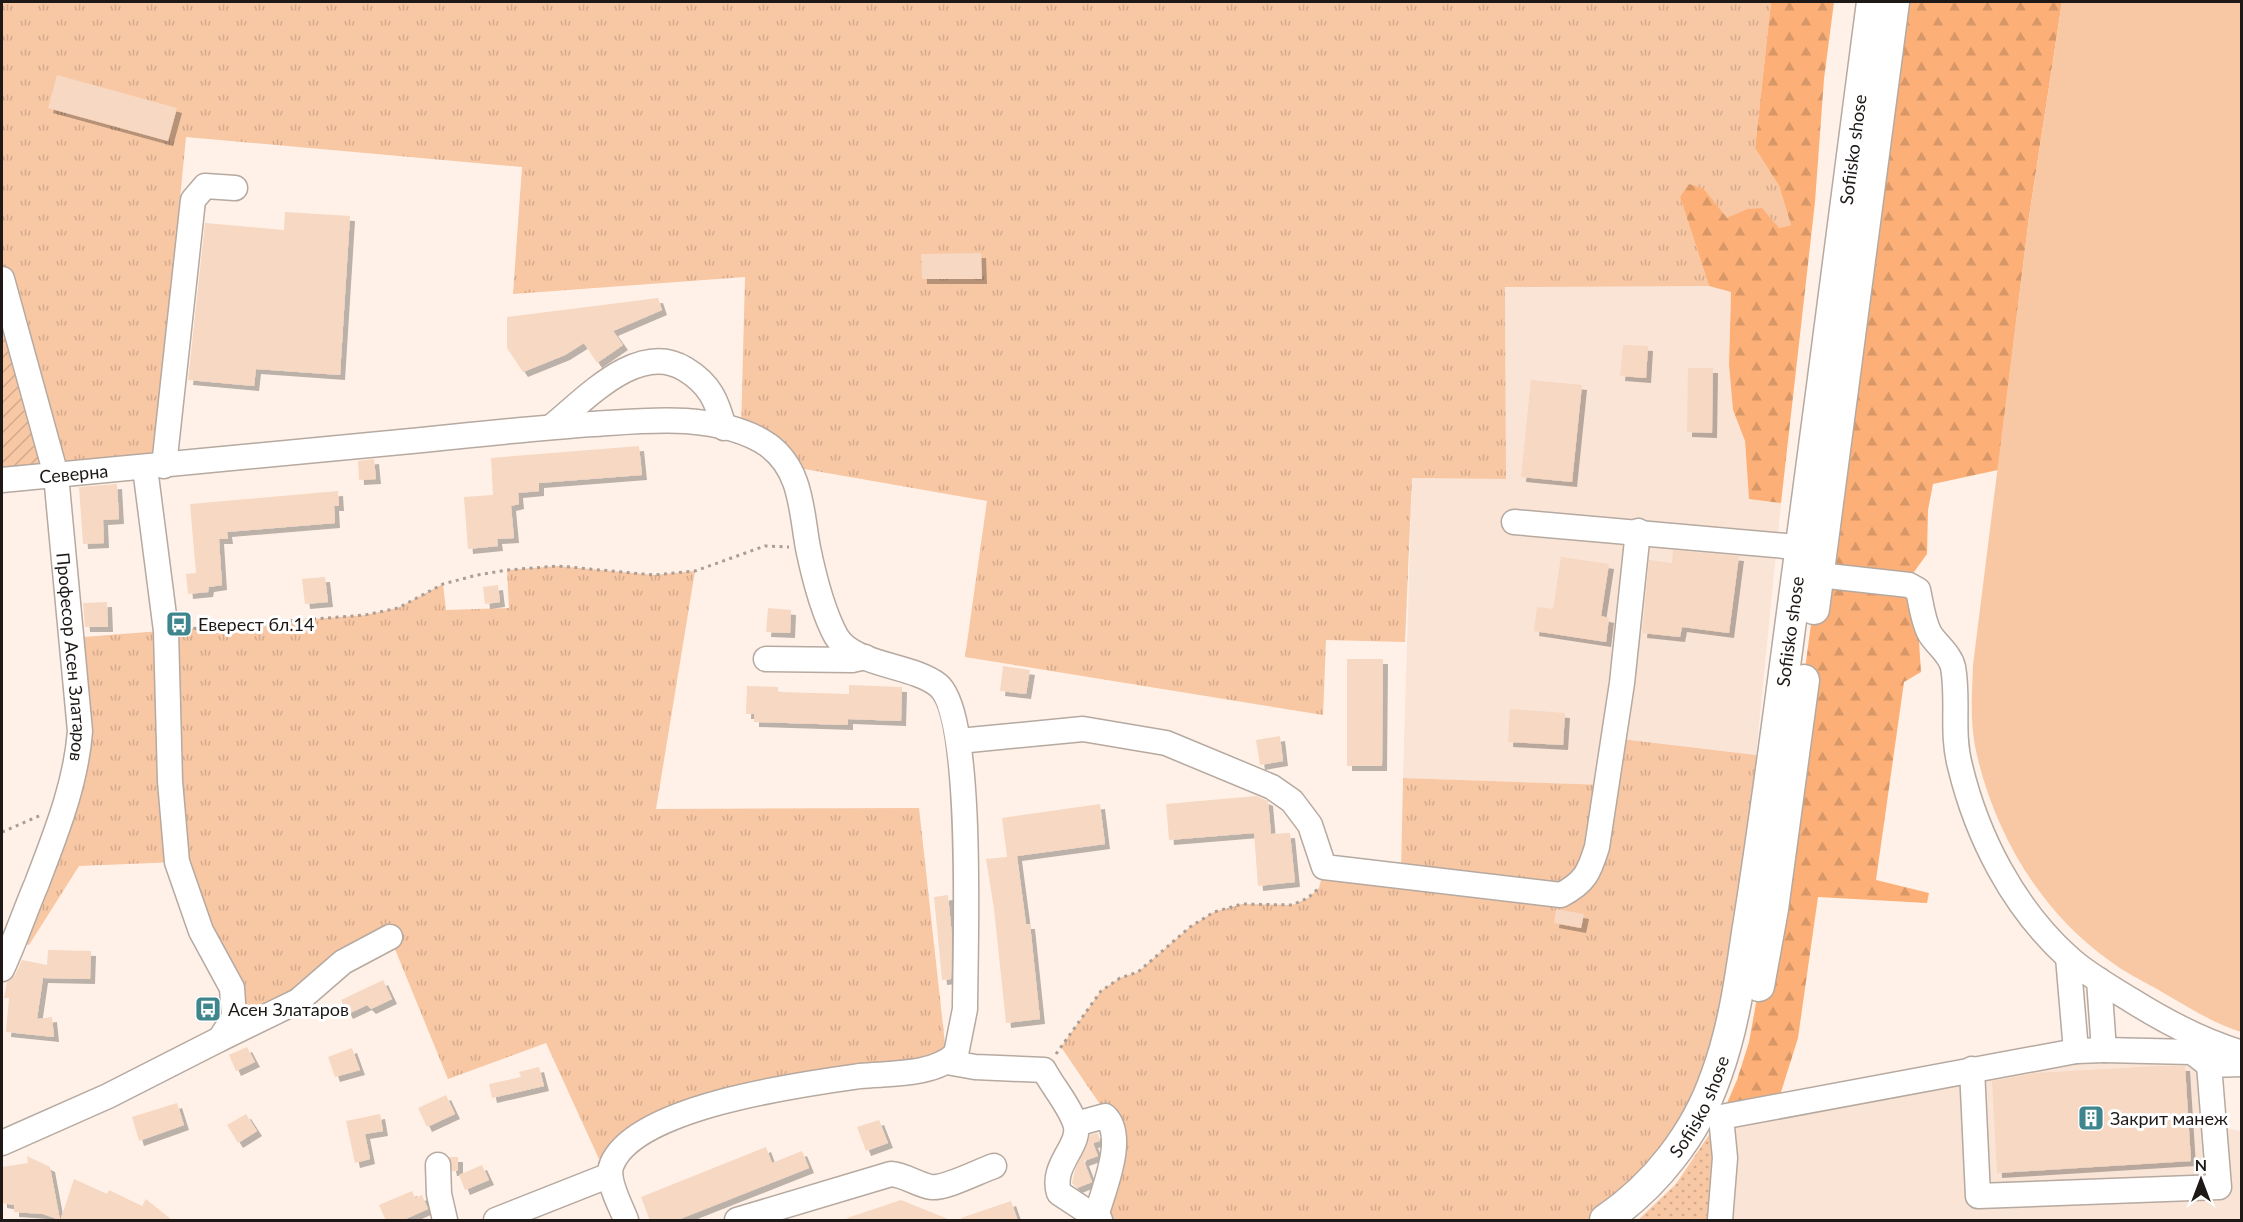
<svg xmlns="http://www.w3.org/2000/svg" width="2243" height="1222" font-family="Lato,sans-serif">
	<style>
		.built { fill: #f9e4d6 }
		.grass { fill: url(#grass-tufts) }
		.forest { fill: url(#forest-firs) }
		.park { fill: url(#park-dots) }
		.garden { fill: url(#garden-furrows) }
		.pitch { fill: #f8c7a4 }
		.building { fill: #f7d8c2; filter: url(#shadow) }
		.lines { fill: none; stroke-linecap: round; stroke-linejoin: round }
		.minor-casing { stroke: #b6a9a0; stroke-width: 27 }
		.major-casing { stroke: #b6a9a0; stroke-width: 33 }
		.path { stroke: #aa9f98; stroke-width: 3; stroke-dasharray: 3 4.5; stroke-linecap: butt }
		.minor { stroke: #fff; stroke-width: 24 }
		.major { stroke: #fff; stroke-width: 30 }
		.labels { text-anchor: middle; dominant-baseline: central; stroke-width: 6; stroke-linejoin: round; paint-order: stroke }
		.street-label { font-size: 18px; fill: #1e1916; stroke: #fff }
		.poi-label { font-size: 18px; fill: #1e1916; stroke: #fff; text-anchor: start }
	</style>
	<defs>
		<pattern id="grass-tufts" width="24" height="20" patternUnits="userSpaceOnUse" patternTransform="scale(1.5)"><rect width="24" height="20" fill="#f8c7a4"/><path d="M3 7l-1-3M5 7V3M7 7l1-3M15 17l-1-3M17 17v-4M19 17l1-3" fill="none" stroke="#d4aa8c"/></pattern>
		<pattern id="forest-firs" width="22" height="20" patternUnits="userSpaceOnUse" patternTransform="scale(1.5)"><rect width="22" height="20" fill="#fcb078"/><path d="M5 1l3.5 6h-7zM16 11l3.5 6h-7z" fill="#d89767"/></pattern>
		<pattern id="park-dots" width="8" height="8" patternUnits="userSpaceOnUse" patternTransform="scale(1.5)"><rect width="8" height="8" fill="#f8c7a4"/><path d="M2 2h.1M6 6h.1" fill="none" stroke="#d4aa8c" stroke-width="1.8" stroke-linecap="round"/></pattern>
		<pattern id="garden-furrows" width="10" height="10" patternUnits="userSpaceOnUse" patternTransform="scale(1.5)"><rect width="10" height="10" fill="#f8c7a4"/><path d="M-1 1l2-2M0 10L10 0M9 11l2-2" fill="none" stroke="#d4aa8c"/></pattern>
		<filter id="shadow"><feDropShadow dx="5" dy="5" stdDeviation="0" flood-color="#0004"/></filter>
	</defs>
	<rect width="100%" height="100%" fill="#fff1e7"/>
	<!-- built -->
	<path class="built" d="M1505 286H1709L1731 291 1729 365 1733 410 1745 441 1749 499 1781 503 1756 755 1614 738 1606 785 1403 778 1412 478 1506 479Z
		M2192 1052 2215 1127 2241 1131V1220H1720L1721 1117 1972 1069Z"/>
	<!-- grass -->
	<path class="grass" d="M2 2H1771L1755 148 1779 186 1791 225 1779 228 1747 209 1727 219 1704 189 1680 197 1709 286 1505 287 1506 479 1412 478 1405 642 1326 640 1323 715 965 657 987 501 787 466 741 431 745 277 513 294 522 167 186 137 154 467 56 475 2 279Z
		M558 566 654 575 695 571 656 809 919 808 947 1062 719 1102 634 1138 599 1159 546 1043 448 1079 390 937 320 982 234 1017 177 862 79 866 29 945 14 942 68 795 71 638 365 615 398 608 443 584 446 610 509 608 507 570Z
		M1613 738 1773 757 1716 1079 1605 1220H1100L1112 1122 1061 1047 1101 991 1120 978 1138 972 1190 927 1214 912 1242 904 1292 905 1308 898 1319 888 1324 867 1401 875 1403 778 1606 785Z"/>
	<!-- forest -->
	<path class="forest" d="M1771 2H1834L1824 79 1815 202 1781 503 1749 499 1745 441 1733 410 1729 365 1731 292 1709 286 1680 197 1689 184 1704 189 1727 218 1747 209 1762 208 1779 228 1791 225 1779 186 1755 148Z
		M1894 2H2062L2029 217 1998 470 1933 484 1928 510 1927 554 1901 590 1917 611 1921 672 1904 682 1876 880 1929 893 1927 903 1818 897 1798 1038 1776 1108 1721 1117 1737 1080 1749 1042 1773 909Z"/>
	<!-- park -->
	<path class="park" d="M1721 1117 1720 1220H1638L1676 1184Z"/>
	<!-- garden -->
	<path class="garden" d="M2 249 3 253 56 475 2 480Z"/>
	<!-- pitch -->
	<path class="pitch" d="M2062 2H2241V1032C2212 1023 2183 1004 2157 989 2141 980 2124 972 2110 961 2040 912 1992 830 1975 746 1970 719 1972 692 1973 665L2029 217Z"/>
	<!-- building -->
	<path class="building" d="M57 75 177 108 168 141 48 108Z
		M285 212 350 216 340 375 256 369 254 386 188 380 205 223 284 230Z
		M981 253 982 279H922L921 254Z
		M658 298 662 310 613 331 623 345 597 363 584 343 565 355 523 372 507 348V317Z
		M1623 345 1648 346 1646 378 1620 376Z
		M1688 368H1713L1712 433 1687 432Z
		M1531 380 1582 385 1572 482 1521 477Z
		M639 446 642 475 539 483V491L518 493 519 504 511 506 514 538 497 539 498 546 468 549 464 497 493 495 491 458Z
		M374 459 376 479 359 480 358 461Z
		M117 484 119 519 103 520 104 543 83 544 79 487Z
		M338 491 339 506H334L335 523 227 532 228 539H219L222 585 209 587 208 592 188 594 186 574 196 573 190 504Z
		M1673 550 1739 556 1729 633 1682 627 1680 637 1642 633 1649 560 1672 563Z
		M1561 557 1609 564 1601 616 1609 618 1606 642 1534 631 1537 607 1553 609Z
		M325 577 328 602 305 604 302 579Z
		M498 585 500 602 485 604 483 587Z
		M107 602 108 627H85L83 603Z
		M768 608 791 610 790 633 766 632Z
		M1347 659H1383L1382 766H1347Z
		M1003 666 1030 670 1026 694 1000 691Z
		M849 685 902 687 901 721 848 719V725L754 722V714H746L747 686 778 687V692L849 694Z
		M1510 709 1565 713 1563 745 1508 742Z
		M1280 736 1283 761 1260 765 1256 740Z
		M1256 796 1268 801 1271 834 1290 833 1295 882 1258 886 1254 833 1169 840 1166 804Z
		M1100 804 1105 844 1017 856 1026 924H1030L1040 1019 1006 1023 994 909 986 859 1007 857 1002 818Z
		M948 895 952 936 951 979 942 980 934 897Z
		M1556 909 1584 914 1581 928 1554 923Z
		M48 950 91 951 90 979 43 978 37 1019 52 1017 54 1037 6 1032 9 998H4L7 982 15 975 22 960 47 965Z
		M383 980 392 999 371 1009 367 1005 348 1014 341 1000Z
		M247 1047 255 1062 236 1071 229 1055Z
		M352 1048 360 1070 335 1077 328 1057Z
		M2159 1066H2185L2191 1161 1997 1173 1992 1081 2036 1073Z
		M539 1067 544 1086 492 1098 489 1084 521 1077 519 1072Z
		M446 1095 455 1114 427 1127 418 1108Z
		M177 1103 184 1125 139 1141 132 1117Z
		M246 1114 257 1131 238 1143 227 1125Z
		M380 1114 383 1131 365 1134 370 1159 355 1163 346 1121Z
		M879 1120 888 1143 866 1151 857 1127Z
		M1098 1133 1100 1141 1093 1143 1098 1156 1084 1161 1092 1182 1077 1188 1072 1183 1075 1170 1090 1135Z
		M766 1147 772 1163 802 1151 809 1168 675 1221H650L641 1197Z
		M27 1156 50 1167 60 1220 43 1214 14 1212V1205L2 1203V1167L28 1163Z
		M449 1157H458V1171H452Z
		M482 1165 489 1180 465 1190 459 1175Z
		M74 1179 107 1194 109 1190 142 1206 146 1199 173 1221H60Z
		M412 1191 415 1198 422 1195 428 1209 401 1221H386L379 1205Z
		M901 1200 953 1221H848L847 1218Z
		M1011 1201 1018 1221H962L961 1218Z"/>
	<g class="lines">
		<defs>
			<g id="minor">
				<path id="s1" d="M2 279 56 475 80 731C76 784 56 833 37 883 25 911 15 941 2 969"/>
				<path d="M551 427C585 400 638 340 685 369 710 384 717 401 724 428"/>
				<path d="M164 466 193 200 205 186 235 188"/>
				<path id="s2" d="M2 480C142 467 282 454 422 440 479 434 536 428 593 424 624 422 655 419 686 421 713 423 745 429 768 445 802 470 801 510 808 548 814 577 822 610 836 636 853 666 911 664 938 685 975 715 965 954 965 1009L956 1054C933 1076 890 1073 860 1076 803 1084 636 1106 612 1164 605 1179 621 1206 626 1220"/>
				<path d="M1514 522 1819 549"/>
				<path d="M1819 575 1909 585 1918 590C1921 603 1923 622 1930 634 1937 645 1950 654 1953 667 1959 700 1951 732 1960 766 1977 837 2013 907 2068 957 2086 974 2110 987 2131 1000 2166 1022 2202 1041 2242 1053"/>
				<path d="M766 659 852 660 865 657"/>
				<path d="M959 741 1083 729 1166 743 1272 787 1292 801 1310 825 1324 867 1561 895C1585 882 1589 873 1597 847L1622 683 1638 531"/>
				<path d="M2068 957 2076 1051 2104 1050 2099 980"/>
				<path d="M220 1039 298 1001 343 962 390 937"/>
				<path d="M2104 1050 2192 1052 2209 1065"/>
				<path d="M947 1062 975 1067 1044 1070C1053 1087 1069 1105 1075 1123 1083 1145 1050 1164 1059 1193L1100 1220"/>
				<path d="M1972 1069 1978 1196 2219 1187 2209 1065 2242 1064"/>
				<path d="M1076 1124 1105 1116C1127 1137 1103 1190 1096 1217"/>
				<path d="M2 1143 108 1096 220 1039 234 1017 232 988 201 931 177 862 170 781 166 631 145 468"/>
				<path d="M438 1165 439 1194 445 1220"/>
				<path d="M496 1220 610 1175"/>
				<path d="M737 1220 891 1174C905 1175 918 1185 931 1187 945 1189 979 1171 994 1166"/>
				<path d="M1720 1220 1725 1158 1721 1117 2076 1051"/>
			</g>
			<g id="major">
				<path d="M1814 609 1894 2"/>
				<path d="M1759 986 1773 909 1804 680"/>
				<path id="s3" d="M1605 1220C1655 1186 1696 1134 1716 1076 1733 1030 1740 981 1747 933 1759 859 1769 785 1779 711 1811 475 1841 238 1872 2"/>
			</g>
		</defs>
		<!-- minor casing -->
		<use href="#minor" class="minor-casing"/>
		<!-- major casing -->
		<use href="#major" class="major-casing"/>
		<!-- path -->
		<path class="path" d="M186 629 365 615 398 608 443 584 477 575 507 570 558 566 654 575 695 571 765 546 789 547
			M2 832 41 815
			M1056 1054 1101 991 1120 978 1138 972 1190 927 1214 912 1242 904 1292 905 1308 898 1320 887"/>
		<!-- minor -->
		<use href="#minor" class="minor"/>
		<!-- major -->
		<use href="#major" class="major"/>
	</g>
	<!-- icons -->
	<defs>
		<symbol id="bus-square" viewBox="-11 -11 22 22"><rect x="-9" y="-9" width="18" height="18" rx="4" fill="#3e858e" stroke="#fff"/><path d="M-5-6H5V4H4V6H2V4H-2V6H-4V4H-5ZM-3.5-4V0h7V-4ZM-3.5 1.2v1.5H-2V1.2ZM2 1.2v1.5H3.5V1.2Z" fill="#fff"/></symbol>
		<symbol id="building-square" viewBox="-11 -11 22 22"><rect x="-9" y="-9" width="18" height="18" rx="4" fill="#3e858e" stroke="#fff"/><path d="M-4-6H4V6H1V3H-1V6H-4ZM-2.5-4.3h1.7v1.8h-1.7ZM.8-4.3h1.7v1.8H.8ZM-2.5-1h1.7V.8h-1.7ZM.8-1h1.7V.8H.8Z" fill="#fff"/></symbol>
	</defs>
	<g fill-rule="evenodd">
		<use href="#bus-square" x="164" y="609" width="30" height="30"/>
		<use href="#bus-square" x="193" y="994" width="30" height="30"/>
		<use href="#building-square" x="2076" y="1103" width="30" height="30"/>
	</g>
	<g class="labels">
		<!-- street labels -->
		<g class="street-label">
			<text stroke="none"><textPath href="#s3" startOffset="1122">Sofiisko shose</textPath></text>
			<text stroke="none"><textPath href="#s2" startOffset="72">Северна</textPath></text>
			<text stroke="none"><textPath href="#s3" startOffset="636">Sofiisko shose</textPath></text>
			<text stroke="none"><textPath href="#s1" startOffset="386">Професор Асен Златаров</textPath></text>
			<text stroke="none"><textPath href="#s3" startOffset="150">Sofiisko shose</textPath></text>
		</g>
		<!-- poi labels -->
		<g class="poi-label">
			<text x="198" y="624">Еверест бл.14</text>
			<text x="228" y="1009">Асен Златаров</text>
			<text x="2110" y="1118">Закрит манеж</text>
		</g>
	</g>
	<!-- border -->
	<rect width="2243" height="1222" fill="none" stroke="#1e1916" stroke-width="6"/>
	<!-- north arrow -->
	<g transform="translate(2201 1180)" stroke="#ffffff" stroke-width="4.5" paint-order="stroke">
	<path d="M0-4.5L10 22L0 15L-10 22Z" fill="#1e1916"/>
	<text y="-9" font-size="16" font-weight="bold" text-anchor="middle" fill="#1e1916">N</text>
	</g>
</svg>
